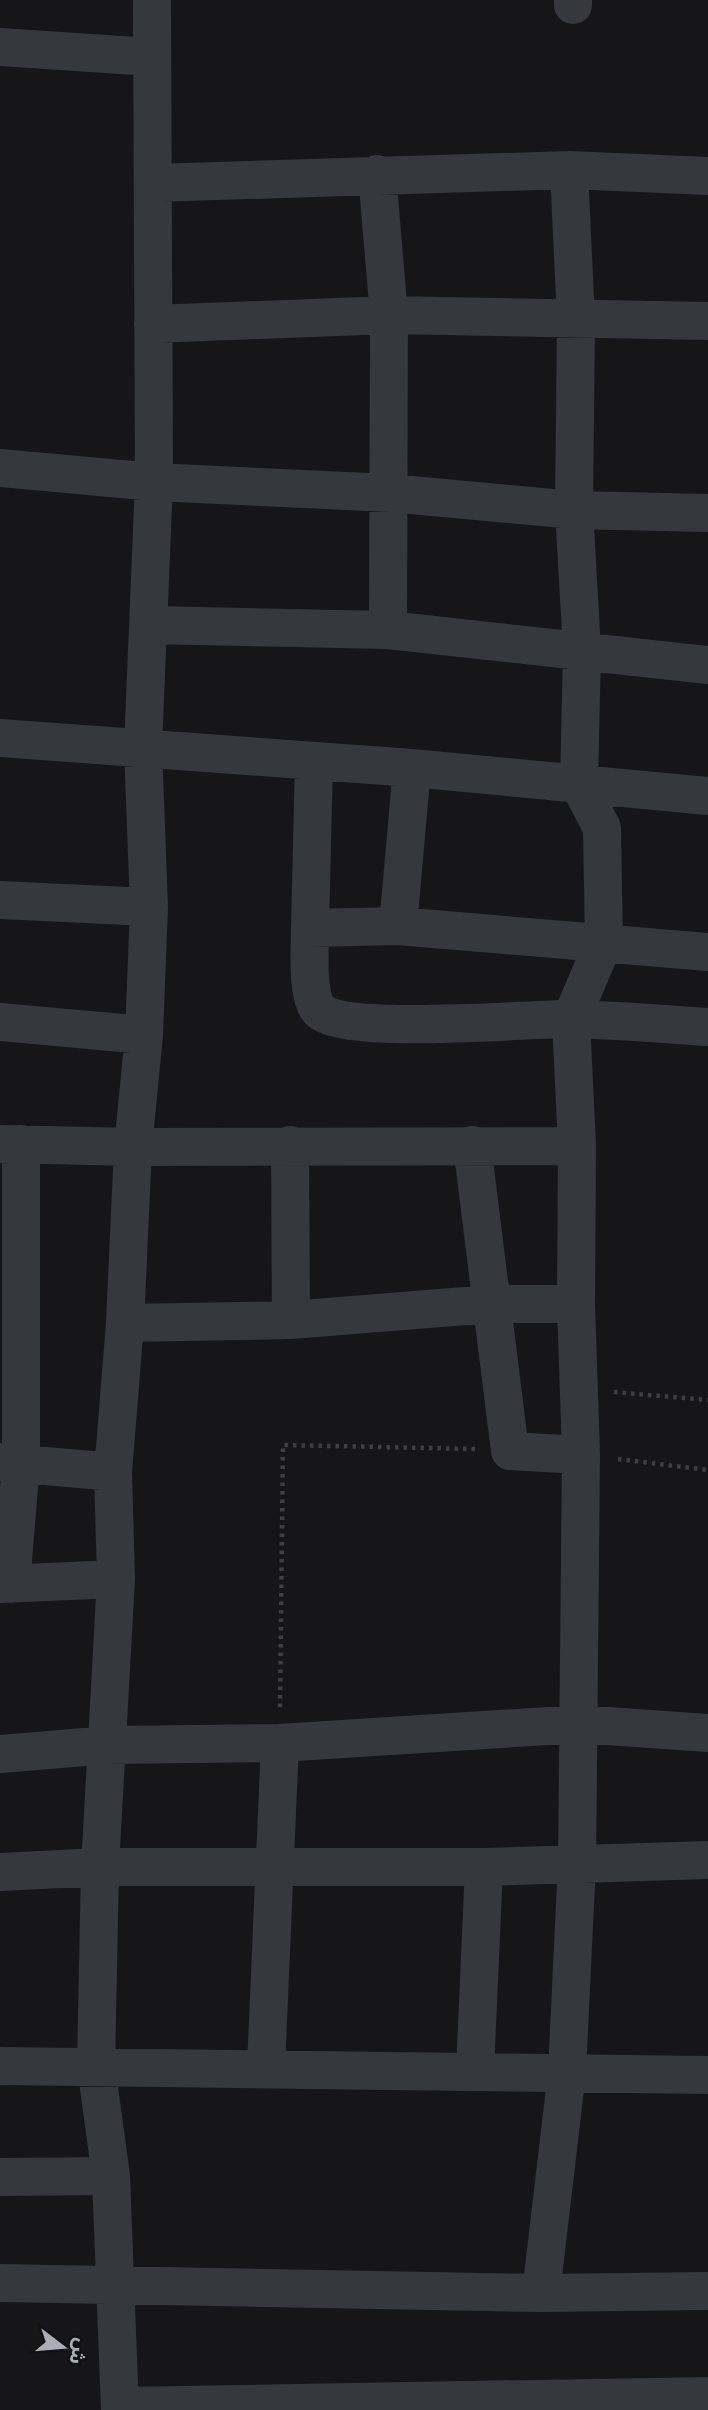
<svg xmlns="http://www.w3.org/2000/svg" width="708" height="2410" font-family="Montserrat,'Noto Sans Arabic',sans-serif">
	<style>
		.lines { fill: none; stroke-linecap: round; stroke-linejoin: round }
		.path { stroke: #3d3f44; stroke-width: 4.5; stroke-dasharray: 3.5 5; stroke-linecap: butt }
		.minor { stroke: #37383d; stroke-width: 38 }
	</style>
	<rect width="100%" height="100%" fill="#161618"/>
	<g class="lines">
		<!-- path -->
		<path class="path" d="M614 1392 708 1400
			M618 1459 708 1470
			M280 1707 283 1445 475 1449"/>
		<!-- minor -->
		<path class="minor" d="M573 0V5
			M0 47 151 57
			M377 174 389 315 388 630
			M154 183 569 170 708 176
			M153 324 389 315 708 321
			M0 468 154 482 390 493 574 510 708 513
			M150 625 388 630 708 665
			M0 738 412 768 708 796
			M314 761 310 928 398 926 708 952
			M0 900 149 907
			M398 926 412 768
			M310 928C310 946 306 1000 320 1011 348 1035 524 1019 569 1019 615 1020 662 1024 708 1027
			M0 1022 144 1035
			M0 1144 133 1147 577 1146 571 1019 604 942 602 828 579 784 582 650 574 510 576 320 569 170
			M290 1145 291 1320
			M472 1145 510 1451 581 1455
			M576 1304 577 1146
			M125 1323 291 1320 490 1304H576L581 1455 577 1863 567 2072 541 2293
			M0 1462 113 1472
			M0 1584 116 1579
			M11 1584 21 1463V1144
			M0 1754 108 1745 280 1743 579 1724 708 1733
			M0 1872 100 1867H484L708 1860
			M0 2066 708 2075
			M266 2067 280 1743
			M475 2071 484 1867
			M0 2177 111 2176
			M0 2283 541 2293 708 2291
			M120 2406 708 2396
			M120 2410 111 2176 96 2066 100 1867 116 1579 113 1472 125 1323 133 1147 144 1035 149 907 143 747 154 482 152 0"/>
	</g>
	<!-- north arrow -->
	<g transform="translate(63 2347) rotate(106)" stroke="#111113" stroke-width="5" paint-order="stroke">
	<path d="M0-5L12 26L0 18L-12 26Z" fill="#a8adb8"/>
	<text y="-10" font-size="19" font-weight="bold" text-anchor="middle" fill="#a8adb8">ش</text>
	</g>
</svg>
